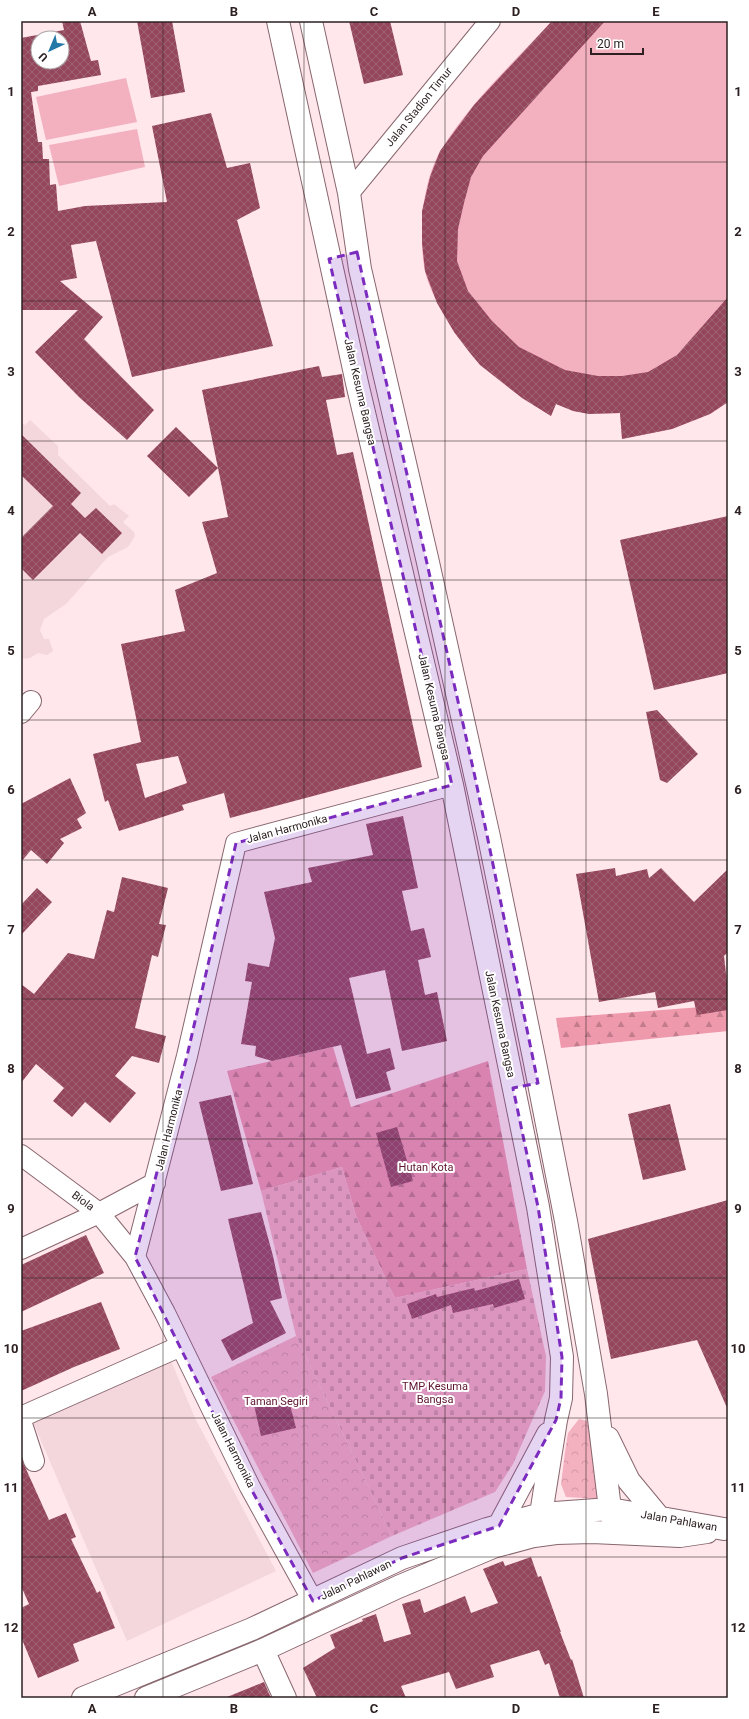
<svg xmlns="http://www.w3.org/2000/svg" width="749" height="1719" font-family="Roboto,sans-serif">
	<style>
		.built { fill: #f4d7dd }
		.forest { fill: url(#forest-firs) }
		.cemetery { fill: url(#cemetery-stones) }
		.park { fill: url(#park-crowns) }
		.pitch { fill: #f3b0bf }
		.building { fill: url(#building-cross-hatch); fill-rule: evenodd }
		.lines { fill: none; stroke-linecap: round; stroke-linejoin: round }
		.minor-casing { stroke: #88676e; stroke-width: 22 }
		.tertiary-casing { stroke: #88676e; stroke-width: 24 }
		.minor { stroke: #fff; stroke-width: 20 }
		.tertiary { stroke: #fff; stroke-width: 22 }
		.marked { fill: #7b2cbf; fill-opacity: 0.2; stroke: #7b2cbf; stroke-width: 3; stroke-dasharray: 8 5; stroke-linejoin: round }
		.grid { fill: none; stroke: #2d2022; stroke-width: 1; stroke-opacity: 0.55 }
		.labels { text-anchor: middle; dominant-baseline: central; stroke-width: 4; stroke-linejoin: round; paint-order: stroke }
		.street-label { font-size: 11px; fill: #2d2022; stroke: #fff }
		.park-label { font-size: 11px; fill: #5e132e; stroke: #fff }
		.neatline { fill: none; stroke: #2d2022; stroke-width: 1.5 }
		.grid-label { font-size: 13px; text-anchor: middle; font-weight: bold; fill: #2d2022 }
	</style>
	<defs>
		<pattern id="forest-firs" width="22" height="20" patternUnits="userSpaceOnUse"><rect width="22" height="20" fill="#ef99ad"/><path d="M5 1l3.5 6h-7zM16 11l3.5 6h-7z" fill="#c27c8c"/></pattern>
		<pattern id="cemetery-stones" width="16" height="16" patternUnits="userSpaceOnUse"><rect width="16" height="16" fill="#f3b0bf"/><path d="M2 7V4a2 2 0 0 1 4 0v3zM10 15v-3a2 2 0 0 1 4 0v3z" fill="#d197a4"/></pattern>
		<pattern id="park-crowns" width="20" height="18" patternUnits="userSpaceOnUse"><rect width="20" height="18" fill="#f3b0bf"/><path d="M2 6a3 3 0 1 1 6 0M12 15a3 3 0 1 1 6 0" fill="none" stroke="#d197a4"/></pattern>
		<pattern id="building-cross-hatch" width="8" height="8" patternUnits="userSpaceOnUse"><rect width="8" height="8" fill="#94475c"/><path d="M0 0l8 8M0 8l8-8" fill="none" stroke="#9f6474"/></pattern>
	</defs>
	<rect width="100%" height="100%" fill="#ffe7ec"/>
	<!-- built -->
	<path class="built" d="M30 420 58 446V455L110 506 114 504 129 516 123 522 134 532 135 536 128 547 108 557 66 604 44 619 40 630 44 639H49L53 651 47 655 38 653 30 658 21 659V422L25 425Z
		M169 1356 195 1418 276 1571 127 1641 30 1415Z"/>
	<!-- forest -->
	<path class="forest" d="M728 1005V1031L561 1048 556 1018Z
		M333 1047 351 1107 488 1061 527 1269 395 1298 356 1216 342 1167 261 1191 227 1071Z"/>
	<!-- cemetery -->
	<path class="cemetery" d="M342 1167 356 1216 395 1298 527 1269 546 1356 545 1391 513 1464 495 1492 392 1536 296 1336 261 1191Z"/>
	<!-- park -->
	<path class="park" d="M296 1336 392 1536 313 1573 211 1377Z
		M579 1419 592 1422 601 1499 566 1497 561 1484 565 1452 568 1433Z"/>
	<!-- pitch -->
	<path class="pitch" d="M552 21H728V402L710 414 672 429 622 439 620 413C593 414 582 414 556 404L551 416C504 386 473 365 444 315 437 302 428 286 425 271 422 258 422 242 422 229 422 204 428 171 441 150 470 102 514 62 552 21Z
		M126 78 137 122 46 140 36 97Z
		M137 129 145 167 59 186 49 145Z"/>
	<!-- building -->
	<path class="building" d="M62 21H80L91 61 98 60 101 75 38 86V91L31 92 38 142H42L43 159H49L50 185 56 184 58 211 85 206 167 202 152 126 211 113 227 168 250 163 260 208 237 220 273 346 132 377 96 241 71 245 77 278 60 281 103 317 84 339 154 410 127 440 79 397 35 352 78 310H21V38L64 30ZM38 38H62V62H38Z
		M137 21H172L185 92 151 98Z
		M349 21H390L403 75 364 84Z
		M552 21H605L483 156 471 177 464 203 458 229 457 261 468 291 492 321 519 347 565 370 598 376H622L648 372 677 355 728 297V402L710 414 672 429 622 439 620 413 589 414 573 411 556 404 551 416 522 398 480 365 470 353 454 332 437 303 425 271 422 243V211L430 177 440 151 474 105Z
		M319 366 322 377 342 374 345 397 326 400 337 455 353 452 422 767 230 818 224 793 182 805 184 810 119 831 108 800 105 802 93 754 141 742 121 644 185 631 175 590 217 573 202 522 228 517 202 390ZM178 756 187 783 145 798 136 764Z
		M176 427 218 468 189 497 147 456Z
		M21 434 81 493 71 504 85 518 96 508 122 533 102 554 80 533 33 580 21 568V538L53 506 21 475Z
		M728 516V673L654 690 620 540Z
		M657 710 698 754 667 783 660 780 646 712Z
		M70 778 86 813 77 819 82 828 60 839 64 843 47 864 31 850 21 862V804Z
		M403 816 418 888 402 891 411 931 424 928 431 957 418 960 425 995 437 992 447 1041 402 1051 385 970 349 978 367 1054 390 1048 395 1069 386 1072 391 1090 356 1099 341 1045 272 1061 255 1056 256 1046 241 1044 252 982 245 981 248 963 269 967 275 938 264 892 312 882 308 868 373 855 366 824Z
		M615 868 616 876 647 869 649 878 661 868 694 902 728 869V952L724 956 728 991V1010L697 1015 694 1001 658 1008 655 992 599 1002 576 874Z
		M122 877 168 888 159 924 166 925 158 957 152 955 135 1028 166 1036 159 1063 132 1056 115 1076 136 1093 110 1123 85 1102 72 1117 53 1101 64 1088 36 1064 21 1083V984L34 994 68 953 94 959 107 910 114 912Z
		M37 888 52 902 21 935V905Z
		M231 1095 253 1184 221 1191 199 1102Z
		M670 1104 686 1170 643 1180 628 1114Z
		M397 1127 413 1181 391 1187 376 1133Z
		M728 1200V1410L697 1340 611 1359 588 1239Z
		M261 1212 273 1256 282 1298 270 1301 286 1333 232 1361 221 1340 253 1323 228 1219Z
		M86 1235 104 1273 21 1312V1265Z
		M519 1279 525 1299 494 1308 493 1304 453 1313 451 1305 412 1319 407 1304 436 1294 437 1297 474 1288 475 1291Z
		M101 1302 120 1349 74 1367 21 1391V1331Z
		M288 1397 296 1428 261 1436 254 1405Z
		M21 1458 49 1520 66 1513 76 1537 71 1539 97 1593 100 1591 115 1628 73 1644 79 1661 38 1678 21 1637V1608L29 1604 21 1586Z
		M531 1557 538 1577 541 1576 561 1632H560L571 1660 572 1659 584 1698H560L549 1663 545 1665 539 1650 490 1665 494 1677 456 1689 449 1672 401 1686 406 1698H317L303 1668 335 1648 330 1635 363 1621 362 1619 376 1614 384 1642 411 1634 402 1604 420 1599 424 1613 465 1596 471 1613 498 1603 483 1569 503 1561 505 1566Z
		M264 1682 271 1698H227V1697Z"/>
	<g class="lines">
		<defs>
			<path id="minor" d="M349 193 490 21
				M21 713 31 701
				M21 1155 99 1213 135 1257
				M21 1249 99 1213 155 1183
				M21 1418 23 1416 181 1346
				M21 1421 34 1461
				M313 1601 250 1487 165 1313 135 1257 187 1056 236 843 452 785"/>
			<path id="tertiary" d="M278 21 357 383 452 785 538 1207 562 1357 561 1398 556 1420 541 1514 540 1535
				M311 21 349 193 360 269 427 558 489 837 534 1058 566 1221 596 1394 610 1509 616 1532
				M608 1438 629 1481 658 1516
				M499 1526 548 1434
				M263 1650 285 1698
				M83 1698 252 1629 402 1558 487 1529 541 1514 610 1509 724 1529
				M146 1698 263 1650 398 1587 493 1547 534 1536 556 1533 592 1532 680 1536 707 1532"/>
		</defs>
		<!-- minor casing -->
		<use href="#minor" class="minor-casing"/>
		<!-- tertiary casing -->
		<use href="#tertiary" class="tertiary-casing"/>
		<!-- minor -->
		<use href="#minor" class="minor"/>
		<!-- tertiary -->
		<use href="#tertiary" class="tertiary"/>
	</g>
	<!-- marked area -->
	<path class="marked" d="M357 252 475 777 538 1083 513 1088 538 1207 562 1357 561 1398 556 1420 499 1526 402 1558 313 1601 250 1487 135 1257 187 1056 236 843 452 785 329 259Z"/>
	<!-- grid -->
	<path class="grid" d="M163 21V1698M304 21V1698M445 21V1698M586 21V1698M21 162H728M21 301H728M21 441H728M21 580H728M21 720H728M21 860H728M21 999H728M21 1139H728M21 1278H728M21 1418H728M21 1557H728"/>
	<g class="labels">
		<!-- street labels -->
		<g class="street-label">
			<text transform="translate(419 107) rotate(-51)">Jalan Stadion Timur</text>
			<text transform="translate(360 392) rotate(77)">Jalan Kesuma Bangsa</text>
			<text transform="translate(434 707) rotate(77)">Jalan Kesuma Bangsa</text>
			<text transform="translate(287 829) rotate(-15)">Jalan Harmonika</text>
			<text transform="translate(500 1024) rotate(78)">Jalan Kesuma Bangsa</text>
			<text transform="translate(169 1130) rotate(-76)">Jalan Harmonika</text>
			<text transform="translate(83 1201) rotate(37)">Biola</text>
			<text transform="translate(233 1450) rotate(63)">Jalan Harmonika</text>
			<text transform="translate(679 1521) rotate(10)">Jalan Pahlawan</text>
			<text transform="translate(356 1580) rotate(-26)">Jalan Pahlawan</text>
		</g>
		<!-- park labels -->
		<g class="park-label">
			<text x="426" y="1167">Hutan Kota</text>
			<text x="435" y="1386">TMP Kesuma<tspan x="435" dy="13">Bangsa</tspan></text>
			<text x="276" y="1401">Taman Segiri</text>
		</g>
	</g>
	<!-- border -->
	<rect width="749" height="1719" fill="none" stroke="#ffffff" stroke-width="44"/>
	<!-- north arrow -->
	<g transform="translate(50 50) rotate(224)"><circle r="19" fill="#ffffff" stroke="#aba6a7"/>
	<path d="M0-3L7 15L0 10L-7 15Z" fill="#2378a8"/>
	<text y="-6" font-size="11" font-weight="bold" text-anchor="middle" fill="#2d2022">U</text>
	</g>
	<!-- scale -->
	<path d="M591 48v6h52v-6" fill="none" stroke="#2d2022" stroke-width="2"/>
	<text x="597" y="48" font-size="12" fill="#2d2022" stroke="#ffffff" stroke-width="3" paint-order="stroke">20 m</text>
	<rect x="22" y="22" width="705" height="1675" class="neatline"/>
	<g class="grid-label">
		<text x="92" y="16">A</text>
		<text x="234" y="16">B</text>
		<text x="374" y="16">C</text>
		<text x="516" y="16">D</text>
		<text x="656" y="16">E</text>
		<text x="11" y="96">1</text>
		<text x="738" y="96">1</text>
		<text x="11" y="236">2</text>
		<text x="738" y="236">2</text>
		<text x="11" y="376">3</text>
		<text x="738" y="376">3</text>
		<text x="11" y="515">4</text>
		<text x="738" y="515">4</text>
		<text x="11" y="655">5</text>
		<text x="738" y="655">5</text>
		<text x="11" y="794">6</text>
		<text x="738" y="794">6</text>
		<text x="11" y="934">7</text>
		<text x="738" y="934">7</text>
		<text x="11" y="1073">8</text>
		<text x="738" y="1073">8</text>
		<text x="11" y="1213">9</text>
		<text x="738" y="1213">9</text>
		<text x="11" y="1353">10</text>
		<text x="738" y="1353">10</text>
		<text x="11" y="1492">11</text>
		<text x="738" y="1492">11</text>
		<text x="11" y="1632">12</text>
		<text x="738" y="1632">12</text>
		<text x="92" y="1713">A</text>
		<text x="234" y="1713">B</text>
		<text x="374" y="1713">C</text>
		<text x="516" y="1713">D</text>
		<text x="656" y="1713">E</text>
	</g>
</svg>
